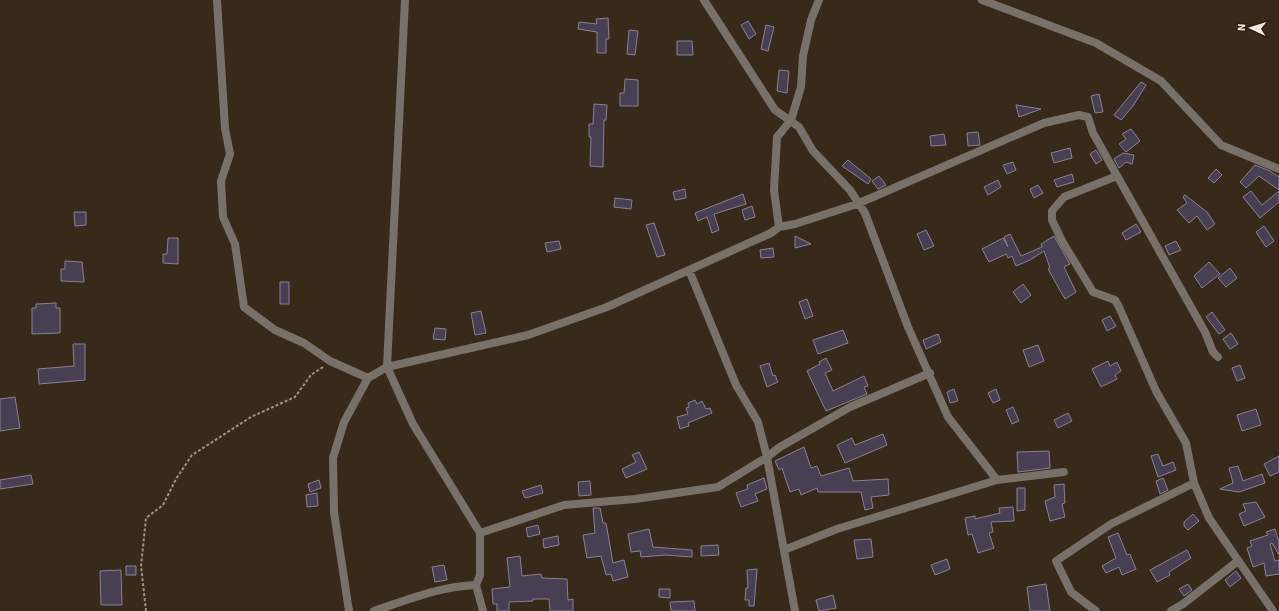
<svg xmlns="http://www.w3.org/2000/svg" width="1279" height="611" font-family="'Source Sans 3',sans-serif">
	<style>
		.building { fill: #483f52; stroke: #8a8095 }
		.lines { fill: none; stroke-linecap: round; stroke-linejoin: round }
		.path { stroke: #9c9185; stroke-width: 2; stroke-dasharray: 3 2; stroke-linecap: butt }
		.street { stroke: #787169; stroke-width: 8 }
	</style>
	<rect width="100%" height="100%" fill="#372a1a"/>
	<!-- building -->
	<path class="building" d="M608 18 609 39H606V53H597V32L578 29 579 22 597 24 596 19Z
		M748 21 756 34 749 39 741 25Z
		M766 25 774 27 768 51 761 49Z
		M629 30 638 31 635 55 627 54Z
		M677 41H692L693 55H677Z
		M779 70 789 71 787 93 777 91Z
		M625 79 638 80V106H620V93H624Z
		M1141 82 1146 85 1133 106 1121 120 1114 115Z
		M1099 94 1103 112 1095 113 1091 96Z
		M594 104 607 105 606 120H604L603 167 590 166 591 137H589V124H593Z
		M1016 105 1041 109 1019 117Z
		M1131 129 1140 141 1126 152 1119 144 1126 139 1122 134Z
		M978 132 980 145 968 146 967 133Z
		M944 134 946 145 931 146 930 136Z
		M1070 148 1072 158 1054 163 1051 153Z
		M1096 150 1102 160 1096 164 1090 154Z
		M1123 153 1134 155 1132 164 1126 162 1119 168 1114 159Z
		M848 160 871 179 868 184 842 166Z
		M1013 162 1016 170 1007 174 1003 165Z
		M1255 165 1270 171 1279 177V190L1259 176 1246 188 1240 182Z
		M1216 169 1222 175 1214 183 1208 178Z
		M1072 174 1074 182 1057 187 1054 180Z
		M879 176 886 185 878 189 872 181Z
		M998 180 1001 187 988 195 984 187Z
		M1038 185 1043 193 1034 198 1030 189Z
		M685 189 686 198 675 200 673 192Z
		M1251 191 1262 205 1279 191V202L1260 218 1243 197Z
		M743 194 746 204 714 214 719 230 712 233 707 217 698 221 695 213Z
		M1185 195 1207 212 1215 224 1207 230 1197 216 1189 223 1177 210 1187 203 1183 197Z
		M615 198 632 200 631 209 614 207Z
		M752 206 755 217 745 220 742 210Z
		M74 212H86V225L75 226Z
		M654 223 665 255 657 257 646 225Z
		M1136 224 1141 232 1126 240 1122 233Z
		M1264 226 1274 241 1266 247 1256 232Z
		M926 230 934 246 924 250 917 234Z
		M1010 234 1021 256 1042 247 1041 244 1054 236 1070 264 1064 267 1076 292 1065 299 1048 269 1050 268 1044 251 1030 260 1016 266 1012 256 1008 258 1006 254 989 262 982 249 1003 238 1008 247 1004 237Z
		M795 236 811 244 795 248Z
		M168 238H178V264L163 263V254H167Z
		M559 241 561 249 547 252 545 243Z
		M1176 241 1181 250 1169 255 1165 246Z
		M773 248 774 257 761 258 760 250Z
		M65 261 82 262 84 282 61 281V269H65Z
		M1209 262 1220 274 1202 288 1194 276Z
		M1230 268 1237 278 1226 287 1218 278Z
		M280 282H289V304H280Z
		M1023 284 1031 295 1021 303 1013 292Z
		M807 299 813 316 805 319 799 302Z
		M56 303V308H60V333L32 334V308H36V304Z
		M481 311 486 333 475 335 471 313Z
		M1212 312 1225 330 1219 334 1206 317Z
		M1110 316 1116 326 1107 331 1102 320Z
		M435 328 446 329 445 340 433 339Z
		M843 330 848 343 818 354 813 340Z
		M1231 333 1238 344 1230 349 1223 339Z
		M938 334 941 342 926 349 923 340Z
		M73 344H85V380L39 384 38 369 74 366Z
		M1038 345 1044 361 1029 367 1023 350Z
		M826 358 832 370 825 373 833 391 864 376 868 386 864 387 867 394 826 411 807 371 820 364 819 362Z
		M1108 361 1110 366 1117 362 1121 371 1115 375 1117 379 1101 387 1092 369Z
		M769 363 773 376 775 375 778 382 767 387 760 366Z
		M1240 365 1245 378 1237 381 1232 368Z
		M954 389 958 401 950 403 947 392Z
		M996 389 1000 400 993 403 988 393Z
		M15 397 20 428 0 431V399Z
		M695 400 697 404 702 401 706 409 710 408 712 413 688 423 689 426 680 429 677 417 688 414 686 408 689 407 688 403Z
		M1013 407 1019 421 1012 424 1006 410Z
		M1256 409 1261 425 1242 431 1237 415Z
		M1068 413 1072 421 1058 428 1054 420Z
		M883 434 887 445 845 463 837 445 852 438 855 445Z
		M804 447 811 468 817 466 821 476 849 468 853 481 888 479 889 495 871 497 873 508 865 510 861 492H818L817 488 801 495 799 489 790 492 782 468 779 470 775 461Z
		M1049 451 1050 468 1018 472 1017 452Z
		M639 452 647 469 626 478 622 469 636 462 632 455Z
		M1158 454 1163 466 1173 462 1176 470 1158 477 1151 456Z
		M1279 456V472L1270 476 1264 464Z
		M1238 466 1243 481 1262 474 1265 483 1239 492 1220 489 1233 483 1229 468Z
		M31 475 33 484 0 489V480Z
		M764 478 767 489 755 494 758 501 741 507 736 493 748 489 747 485Z
		M1163 478 1168 490 1160 494 1156 481Z
		M319 480 321 488 310 492 308 484Z
		M590 481 591 495 579 496 578 482Z
		M1064 484 1065 503 1062 504 1065 517 1050 521 1045 501 1055 497 1054 485Z
		M541 485 543 493 525 498 522 491Z
		M1017 488H1025V510L1017 511Z
		M317 493 318 506 307 507 306 495Z
		M1256 502 1265 517 1244 526 1239 514 1246 511 1243 504Z
		M1013 507 1014 521 991 522 993 532 989 533 994 548 978 553 972 534 968 535 965 518 975 516V519L1000 513 999 508Z
		M593 508H600L603 523H606L613 563 624 560 628 577 613 581 611 574 606 575 601 556 587 558 583 535 595 533Z
		M1193 514 1199 521 1188 530 1184 526V522Z
		M538 525 540 534 528 537 526 528Z
		M649 529 653 547 692 550V557L665 555 641 557 640 551 631 552 628 534Z
		M1275 529 1279 542V555L1272 543 1270 544 1275 561 1279 560V574L1266 576 1264 563 1253 567 1247 548 1252 546 1250 541 1268 535 1266 532Z
		M1118 533 1127 555 1130 554 1136 569 1122 575 1119 567 1106 573 1102 566 1116 558 1108 537Z
		M558 536 559 545 544 548 543 539Z
		M871 539 873 557 857 559 854 540Z
		M718 545 719 555 701 556V546Z
		M1187 550 1191 558 1169 572 1170 575 1157 582 1150 570Z
		M520 556 522 576 541 574 542 578 567 579 568 600 573 599V611H550L549 599H533V601L509 602V611H497V604H493L492 589 510 587 507 558Z
		M947 559 950 569 935 575 931 565Z
		M444 565 447 580 435 582 432 567Z
		M126 566H136V575H126Z
		M757 569 754 606H749V600H745L746 588H748L747 570Z
		M121 570 122 605H101L100 571Z
		M1236 571 1241 578 1230 587 1225 580Z
		M1046 584 1050 611H1030L1027 587Z
		M1188 584 1192 590 1184 596 1179 589Z
		M659 589H670V598L659 597Z
		M833 595 836 608 819 611 816 600Z
		M694 601 695 611H671L670 602Z"/>
	<g class="lines">
		<!-- path -->
		<path class="path" d="M146 611 141 566 146 518 163 505 176 479 192 455 251 417 295 397 311 375 323 367"/>
		<!-- street -->
		<path class="street" d="M217 0 225 128 230 154 221 181 223 217 235 244 244 307 275 330 304 343 330 361 368 378
			M405 0 387 367 413 424 480 533V575L476 585 483 611
			M704 0 775 110 799 127 813 151 850 190 865 213 908 327 948 417 997 480
			M982 0 1096 43 1161 81 1221 145 1279 169
			M1117 176 1064 197 1052 211V220L1062 241 1093 292 1115 300 1119 307 1156 391 1186 443 1194 483 1209 518 1273 611
			M779 227 774 190 777 137 791 120 801 87 803 56 811 20 819 0
			M689 270 736 385 758 422 767 457 795 611
			M480 533 564 505 635 499 718 487 767 457 780 447 850 407 930 373
			M784 550 837 529 997 480 1064 472
			M349 611 334 512 333 458 344 422 368 378 387 367 528 335 607 307 771 233 779 227 795 224 857 204 1044 123 1079 115 1088 117 1093 133 1205 332 1213 352 1218 357
			M374 611C407 600 441 586 476 585
			M1096 611 1071 592 1056 561 1111 524 1194 483
			M1171 611 1183 604 1238 561"/>
	</g>
	<!-- north arrow -->
	<g transform="translate(1251 28) rotate(274)" stroke="#2d2011" stroke-width="3" paint-order="stroke">
	<path d="M0-3L7 15L0 10L-7 15Z" fill="#f5ebe2"/>
	<text y="-6" font-size="11" font-weight="bold" text-anchor="middle" fill="#f5ebe2">N</text>
	</g>
</svg>
